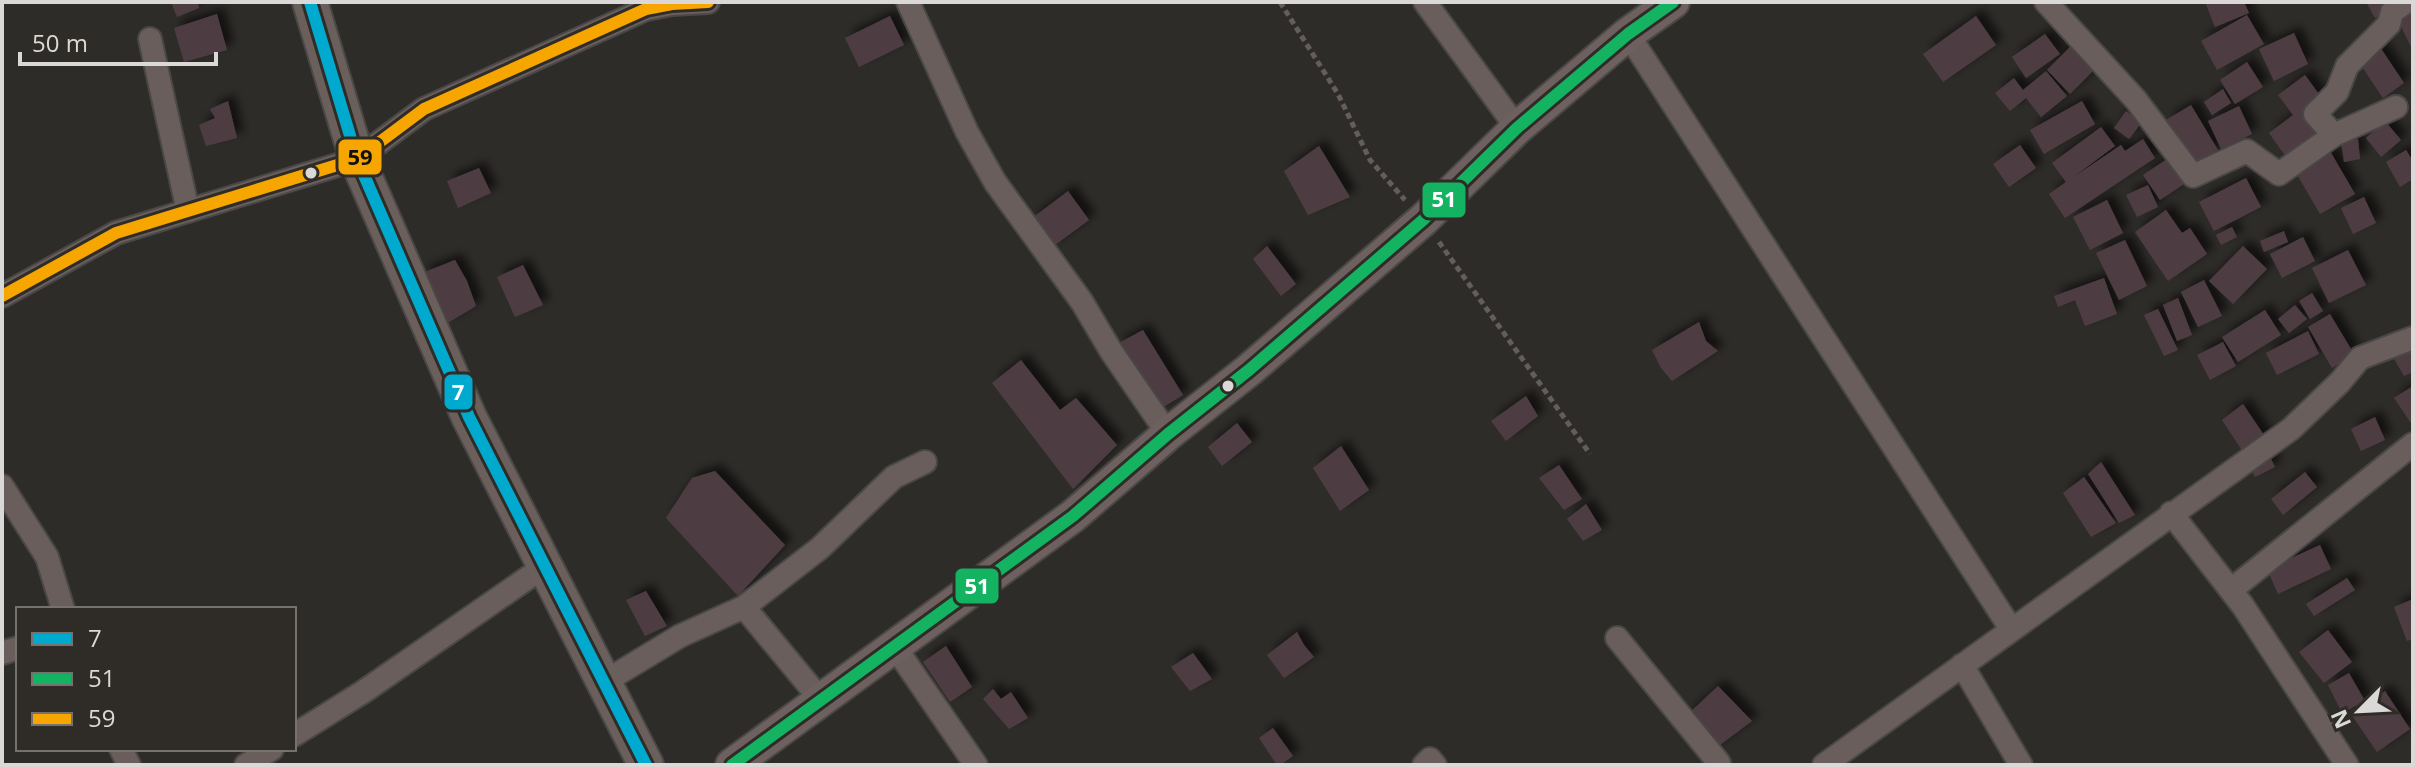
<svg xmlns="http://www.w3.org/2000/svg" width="2415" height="767" font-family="'Open Sans',sans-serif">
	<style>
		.building { fill: #4e3e43; filter: url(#shadow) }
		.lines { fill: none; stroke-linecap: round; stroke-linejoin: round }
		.minor-casing { stroke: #494846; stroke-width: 26 }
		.secondary-casing { stroke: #494846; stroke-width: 36 }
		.primary-casing { stroke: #494846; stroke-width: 38 }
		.path { stroke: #655d5b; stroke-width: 5; stroke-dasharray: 6 4; stroke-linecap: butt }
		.minor { stroke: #6a5e5d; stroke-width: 22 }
		.secondary { stroke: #6d605e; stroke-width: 32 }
		.primary { stroke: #6b5f5b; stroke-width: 34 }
		.bus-1-casing { stroke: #2f2c28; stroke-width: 18 }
		.bus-2-casing { stroke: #2f2c28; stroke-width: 18 }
		.bus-3-casing { stroke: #2f2c28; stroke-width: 18 }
		.bus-1 { stroke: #00a9ce; stroke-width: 12 }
		.bus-2 { stroke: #13b361; stroke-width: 12 }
		.bus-3 { stroke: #f7a600; stroke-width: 12 }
		.bus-dot { fill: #dbd9d7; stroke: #2f2c28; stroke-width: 3 }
		.line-badge { stroke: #2f2c28; stroke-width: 3 }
		.badge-label { font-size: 22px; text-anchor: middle; font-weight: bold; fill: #fff }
		.pale-badge-label { font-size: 22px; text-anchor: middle; font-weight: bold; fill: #111 }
	</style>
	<defs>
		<filter id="shadow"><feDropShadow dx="7" dy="-7" stdDeviation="4" flood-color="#0009"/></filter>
	</defs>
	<rect width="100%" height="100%" fill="#2e2c29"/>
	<!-- building -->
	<path class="building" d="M171 2H198L199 8 177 17Z
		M2205 2H2244L2249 13 2215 27Z
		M2366 2H2402L2375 18Z
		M2413 3V51L2394 12Z
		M217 14 227 50 184 62 174 28Z
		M2247 15 2264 44 2217 70 2201 41Z
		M890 16 904 45 859 67 845 38Z
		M1976 16 1996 45 1943 82 1923 54Z
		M2294 33 2308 64 2274 81 2259 49Z
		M2045 34 2060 54 2026 78 2012 57Z
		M2378 44 2404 83 2383 98 2356 58Z
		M2071 46 2094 70 2070 94 2047 70Z
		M2247 62 2263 87 2235 104 2220 80Z
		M2046 71 2067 96 2041 117 2026 98 2010 111 1995 93 2014 78 2023 90Z
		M2305 75 2324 101 2322 137 2289 161 2269 133 2293 115 2278 95Z
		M2223 89 2231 103 2212 115 2204 102Z
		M228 101 237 138 206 146 199 125 215 118 210 109Z
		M2082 101 2095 124 2044 154 2030 130Z
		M2191 105 2218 150 2194 165 2166 120Z
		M2239 106 2252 134 2221 149 2208 121Z
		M2126 111 2142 122 2129 139 2114 128Z
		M2385 121 2401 140 2381 157 2366 138Z
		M2101 127 2115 146 2072 178 2121 145 2125 151 2143 139 2155 158 2065 218 2049 194 2066 182 2052 163Z
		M2358 139 2360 159 2344 162 2341 141Z
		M2020 145 2036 168 2009 187 1993 164Z
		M1319 146 1350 197 1308 215 1284 171Z
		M2406 150 2413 161V179L2400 187 2386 162Z
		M2330 151 2355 194 2320 214 2295 171Z
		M2170 157 2187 182 2160 200 2143 175Z
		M479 168 491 193 458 208 447 181Z
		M2246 178 2261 207 2214 231 2199 202Z
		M2148 185 2158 207 2137 217 2126 195Z
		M1068 191 1089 220 1051 248 1031 219Z
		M2364 197 2376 223 2353 234 2341 208Z
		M2107 200 2123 233 2090 250 2073 217Z
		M2166 210 2182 233 2190 228 2207 254 2168 281 2135 232Z
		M2232 227 2237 237 2221 245 2216 235Z
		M2284 231 2288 242 2264 252 2260 241Z
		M2303 237 2315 261 2282 278 2270 254Z
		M2125 240 2147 286 2119 300 2096 253Z
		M1267 246 1296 284 1281 296 1253 259Z
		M2243 246 2267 269 2233 304 2209 281Z
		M2348 250 2366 285 2329 303 2312 268Z
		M455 260 467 281 476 306 446 324 422 273Z
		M523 265 543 305 515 317 497 277Z
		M2104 278 2117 314 2085 326 2075 300 2058 307 2054 296Z
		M2204 280 2222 316 2198 327 2181 292Z
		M2312 293 2323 311 2310 319 2299 301Z
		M2178 298 2192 335 2177 341 2163 305Z
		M2295 305 2307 319 2289 333 2278 319Z
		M2158 309 2178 350 2164 356 2144 315Z
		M2265 310 2281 335 2238 362 2222 337Z
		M2330 314 2354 354 2332 368 2308 327Z
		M1699 322 1706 341 1718 351 1672 381 1661 368 1652 350Z
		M1143 330 1183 395 1157 411 1117 344Z
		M2308 331 2319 354 2277 375 2266 353Z
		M2223 342 2236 366 2210 380 2197 355Z
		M2413 348V372L2404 376 2393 357Z
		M1021 360 1060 410 1076 398 1117 445 1073 489 992 383Z
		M2413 386V426L2394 398Z
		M1526 396 1538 416 1506 441 1491 421Z
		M2243 404 2268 441 2245 455 2222 420Z
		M2375 417 2385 440 2361 451 2351 429Z
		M1237 423 1252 442 1222 466 1208 447Z
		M1341 446 1369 490 1340 511 1313 468Z
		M2269 455 2275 467 2255 477 2249 465Z
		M2101 462 2135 515 2119 523 2088 474Z
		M1559 465 1582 499 1564 510 1539 478Z
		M715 471 785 545 738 596 666 518 692 478Z
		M2305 472 2317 487 2283 515 2271 499Z
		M2084 477 2116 523 2091 537 2063 493Z
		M1586 504 1602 530 1583 541 1567 519Z
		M2320 545 2331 569 2278 594 2267 569Z
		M2347 578 2355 590 2314 616 2306 604Z
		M646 591 667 626 645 636 626 600Z
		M2413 599V639L2407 641 2394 607Z
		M2328 630 2352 662 2324 683 2299 652Z
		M1297 632 1304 645 1314 657 1284 678 1267 655Z
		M946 646 972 687 950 702 923 662Z
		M1193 653 1212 679 1190 691 1171 667Z
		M2349 673 2365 701 2342 713 2328 685Z
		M1718 686 1752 721 1712 751 1685 717Z
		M993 689 1001 699 1011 692 1028 718 1009 729 983 699Z
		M2385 691 2410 729 2377 752 2351 714Z
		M1273 728 1293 756 1280 765H1277L1259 738Z"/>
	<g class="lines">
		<defs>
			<path id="minor" d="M908 2 967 132 995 182 1082 302 1111 351 1168 434
				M1425 2 1517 128
				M2046 2 2136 100 2193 176 2247 151 2279 174 2334 135 2315 114 2337 92 2347 66 2389 24 2392 12 2406 2
				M1628 34 2011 629
				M150 39 188 211
				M2334 135 2396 107
				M2 296 116 233 357 159 424 109 646 9 672 4 708 2
				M2 486 47 557 63 609
				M2171 513 2243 606 2347 765
				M2231 590 2413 444
				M744 607 821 700
				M1617 638 1719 763
				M895 647 976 765
				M2 653 18 648
				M1962 665 2021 765
				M604 682 680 636 744 607 820 548 894 477 925 462
				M294 735 363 692 545 566
				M121 749 129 765
				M246 765 272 749
				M1424 765 1430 759 1435 765
				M1824 765 2291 429 2340 382 2360 358 2413 338"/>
			<path id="secondary" d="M732 765 1073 516 1168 434 1249 370 1423 220 1517 128 1628 34 1673 2"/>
			<path id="primary" d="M310 2 357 159 469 417 646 765"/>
		</defs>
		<!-- minor casing -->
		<use href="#minor" class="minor-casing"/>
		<!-- secondary casing -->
		<use href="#secondary" class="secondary-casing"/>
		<!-- primary casing -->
		<use href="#primary" class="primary-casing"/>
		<!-- path -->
		<path class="path" d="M1280 2 1338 94 1370 160 1405 200
			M1439 242 1590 454"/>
		<!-- minor -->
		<use href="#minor" class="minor"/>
		<!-- secondary -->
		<use href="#secondary" class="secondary"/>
		<!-- primary -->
		<use href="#primary" class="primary"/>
		<defs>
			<path id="bus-1" d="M310 2 357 159 469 417 646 765"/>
			<path id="bus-2" d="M732 765 1073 516 1168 434 1249 370 1423 220 1517 128 1628 34 1673 2"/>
			<path id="bus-3" d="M2 296 116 233 357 159 424 109 646 9 672 4 708 2"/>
		</defs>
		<!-- bus-1 casing -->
		<use href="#bus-1" class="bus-1-casing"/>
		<!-- bus-2 casing -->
		<use href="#bus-2" class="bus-2-casing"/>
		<!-- bus-3 casing -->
		<use href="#bus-3" class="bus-3-casing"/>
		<!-- bus-1 -->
		<use href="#bus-1" class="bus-1"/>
		<!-- bus-2 -->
		<use href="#bus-2" class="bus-2"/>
		<!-- bus-3 -->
		<use href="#bus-3" class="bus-3"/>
	</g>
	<!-- markers -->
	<g class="bus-dot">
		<circle cx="311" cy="173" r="7"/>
		<circle cx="1228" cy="386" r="7"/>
	</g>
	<g class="line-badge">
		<rect x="337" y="138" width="46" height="38" rx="8" fill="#f7a600"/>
		<rect x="1421" y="181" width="46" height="38" rx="8" fill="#13b361"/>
		<rect x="443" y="373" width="31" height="38" rx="8" fill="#00a9ce"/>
		<rect x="954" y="567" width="46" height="38" rx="8" fill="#13b361"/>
	</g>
	<g class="badge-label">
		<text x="1444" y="207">51</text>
		<text x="458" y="400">7</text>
		<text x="977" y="594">51</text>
	</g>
	<g class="pale-badge-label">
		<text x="360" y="165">59</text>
	</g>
	<!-- border -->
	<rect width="2415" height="767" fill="none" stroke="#dbd9d7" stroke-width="8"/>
	<!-- legend -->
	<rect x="16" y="607" width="280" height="144" fill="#2f2c28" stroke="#74716e" stroke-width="2"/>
	<rect x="32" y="633" width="40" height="12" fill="#00a9ce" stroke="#74716e" stroke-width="2"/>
	<text x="88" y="647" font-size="24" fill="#dbd9d7">7</text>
	<rect x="32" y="673" width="40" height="12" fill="#13b361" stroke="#74716e" stroke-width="2"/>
	<text x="88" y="687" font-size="24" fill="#dbd9d7">51</text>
	<rect x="32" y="713" width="40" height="12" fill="#f7a600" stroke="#74716e" stroke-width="2"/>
	<text x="88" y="727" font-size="24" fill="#dbd9d7">59</text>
	<!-- north arrow -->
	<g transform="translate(2359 711) rotate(246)" stroke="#2f2c28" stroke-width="6" paint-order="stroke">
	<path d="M0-6L14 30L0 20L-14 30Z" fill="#dbd9d7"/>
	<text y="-12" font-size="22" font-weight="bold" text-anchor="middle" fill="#dbd9d7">N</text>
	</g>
	<!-- scale -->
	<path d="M20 52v12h196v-12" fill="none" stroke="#dbd9d7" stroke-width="4"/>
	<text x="32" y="52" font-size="24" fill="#dbd9d7" stroke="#2f2c28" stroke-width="6" paint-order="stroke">50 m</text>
</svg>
